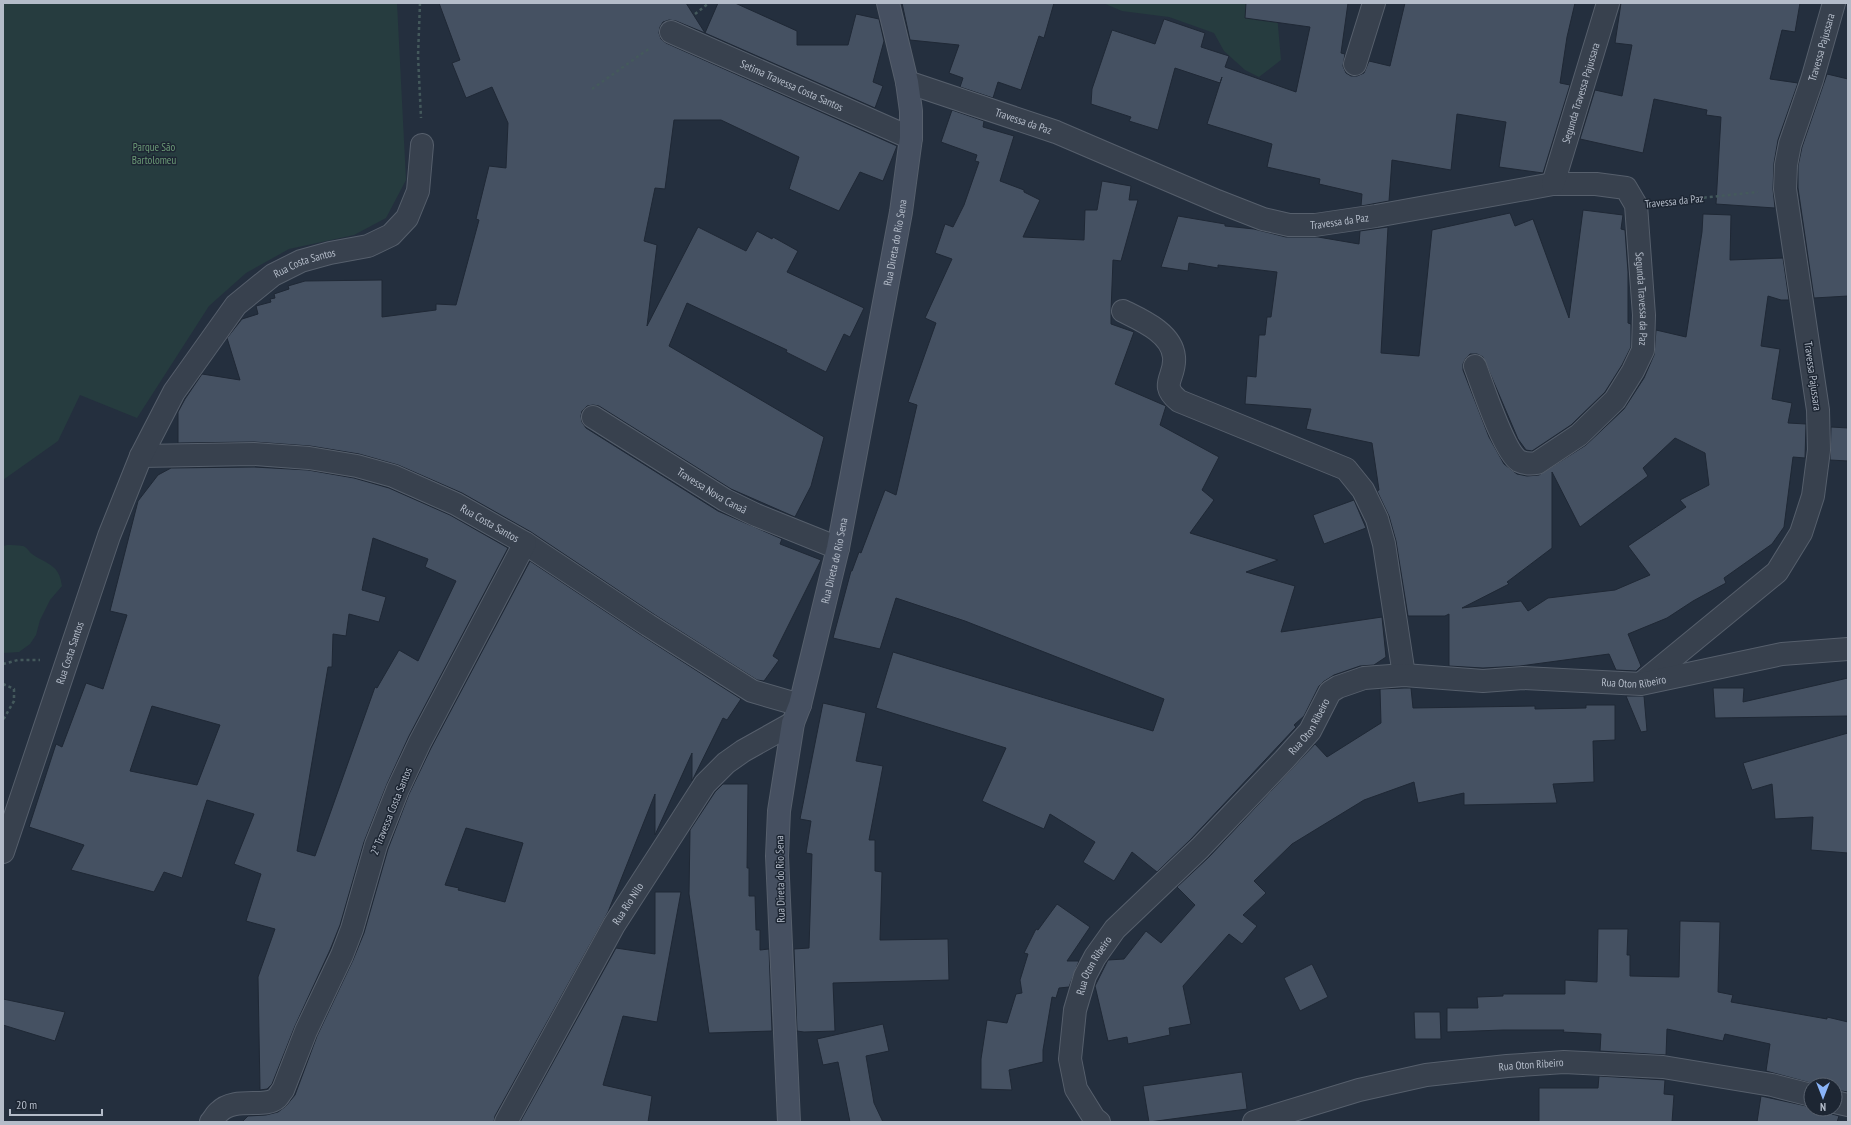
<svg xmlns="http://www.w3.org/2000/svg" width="1851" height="1125" font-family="'PT Sans Narrow',sans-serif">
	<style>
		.green { fill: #263c3f }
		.building { fill: #455162; stroke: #1f2835; fill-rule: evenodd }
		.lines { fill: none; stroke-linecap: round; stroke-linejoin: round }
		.minor-casing { stroke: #565f6c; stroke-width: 24 }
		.secondary-casing { stroke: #565f6c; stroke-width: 24 }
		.path { stroke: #44595c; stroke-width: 2.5; stroke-dasharray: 3 3; stroke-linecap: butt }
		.minor { stroke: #38414e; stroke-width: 22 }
		.secondary { stroke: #465061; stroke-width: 22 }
		.labels { text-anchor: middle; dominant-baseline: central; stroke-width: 3; stroke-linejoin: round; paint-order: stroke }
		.street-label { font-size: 11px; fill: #b4bcc9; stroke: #1d2633 }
		.park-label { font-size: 11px; fill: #6b9a76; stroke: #1d2633 }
	</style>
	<rect width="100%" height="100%" fill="#242f3e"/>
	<!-- green -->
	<path class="green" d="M3 3H397L406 180 386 218 354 235 289 249 246 273 209 306 137 418 80 395 58 441 3 480Z
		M1103 3H1276L1281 60 1259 77 1245 70 1224 51 1214 33 1169 17 1122 11Z
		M7 545C12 545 18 545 23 546 27 547 29 552 32 554 48 565 59 564 62 586L50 600 40 620 36 635 30 644 19 652 3 653V546Z"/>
	<!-- building -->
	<path class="building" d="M439 3H686L705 33 676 21 669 20 663 22 660 27 659 33 661 39 666 43 897 146 883 181 860 172 839 211 789 189 799 157 721 120H674L665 189 655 188 644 241 657 245 647 326 698 227 746 251 757 231 772 239 773 237 798 251 787 272 864 308 850 337 844 334 826 372 786 352 787 350 687 303 669 346 824 437 811 486 795 517 731 489 599 406 593 405 587 406 582 411 581 416 582 422 586 428 718 511 782 539 780 544 821 560 773 656 779 660 764 681 757 680 655 615 531 532 462 493 398 465 359 454 310 446 254 442 178 443V412L185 399 202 374 240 380 227 338 242 319 258 314 256 306 271 302 270 299 275 298 274 294 289 289 288 286 305 281 382 280V317L436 310V304L456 305 479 220 476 219 489 166 506 168 508 123 492 87 466 98 452 63 460 60Z
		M718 3H735L797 31V45H848L856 14 879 19 884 41 873 82 883 86 875 108 705 33Z
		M902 3H1054L1044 38 1039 36 1021 90 998 82 993 98 960 87 963 78 949 73 959 45 910 40Z
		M1246 3H1348L1341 53 1345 54 1343 66 1346 73 1351 76H1357L1364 73 1369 61 1390 66 1405 3H1575L1567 37 1560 83 1570 85 1543 173 1499 167 1506 122 1457 114 1451 170 1392 160 1389 201 1361 206 1362 194 1319 184 1320 179 1267 167 1272 144 1207 124 1222 77 1220 83 1175 68 1158 130 1129 121 1131 117 1091 104 1092 89 1112 30 1155 44 1164 19 1205 33 1201 47 1229 56 1225 67 1296 92 1310 27 1245 18Z
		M1621 3H1800L1795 32 1782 30 1770 79 1798 83 1778 140 1774 163 1773 189 1775 208 1716 204 1721 117 1706 115 1707 110 1654 99 1643 153 1580 139 1595 90 1622 96 1632 45 1615 43Z
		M1827 74 1848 79V296L1814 298 1798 188V166L1802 147Z
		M952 110 984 121 983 127 1014 136 1000 181 1024 190V192L1040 200 1023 237 1084 240 1085 210H1097L1102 181 1131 186 1129 200H1138L1121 261 1113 260 1111 311V324L1134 332 1115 384 1166 406 1160 425 1219 457 1202 490 1214 500 1190 533 1278 560 1246 572 1295 586 1281 632 1382 617 1386 657 1374 665 1360 666 1334 675 1323 682 1319 686 1304 716 1294 725 1296 727 1191 839 1157 872 1132 852 1114 881 1083 862 1095 842 1050 814 1044 829 982 801 1006 748 876 708 893 652 1153 731 1164 699 965 621 896 598 880 649 833 638 851 571H852L859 552 861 553 885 490 896 495 917 405 908 402 936 323 925 318 952 259 935 253 945 224 953 227 964 205 979 162 975 161 977 155 941 142Z
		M1583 210 1623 215 1621 229 1625 230 1628 272V323L1631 324V347L1622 365 1605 392 1571 425 1532 451 1526 450 1518 439 1483 357 1477 354H1470L1466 358 1463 364V370L1489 437 1504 464 1517 474 1527 476 1539 475 1586 445 1624 409 1644 378 1654 355 1656 330 1686 337 1702 232 1703 214 1731 215 1730 260 1783 258 1789 300H1781L1768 296 1761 346 1780 349 1772 399 1792 403 1788 423 1806 424 1805 458 1793 457 1784 527 1772 544 1724 578 1726 583 1693 601 1667 618 1628 634 1641 666 1636 671 1616 670 1609 654 1520 666 1483 668 1449 666V614L1445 616H1408L1396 541 1389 516 1377 491 1379 490 1372 443 1306 429 1311 409 1245 404 1247 376 1256 377 1259 335H1265L1267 317H1271L1277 272 1218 265V268L1189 263 1188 271 1161 267 1178 216 1225 224V226L1254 229 1286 237H1318L1359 244 1360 231 1388 227 1381 353 1419 356 1432 230 1510 213 1515 226 1533 219 1569 318ZM1675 438 1705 453 1709 485 1680 500 1686 507 1628 546 1650 575 1615 590 1548 598 1528 611 1521 601 1462 608 1509 584 1507 582 1552 548V472L1580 527 1648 476 1643 468Z
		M1831 427 1848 428V461L1830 460Z
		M254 467 308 470 354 478 389 488 450 515 508 548 409 736 387 784 364 842 340 925 330 950 295 1026 272 1084 267 1089 260 1090 258 977 275 929 246 921 261 874 234 864 254 814 207 800 182 878 164 872 154 892 71 870 84 845 29 827 56 744 62 747 86 683 103 689 127 615 110 611 138 501 158 475 171 468ZM373 538 428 559 425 567 456 581 418 661 399 650 377 688 375 687 315 856 297 851 328 667H332L333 634 346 636 349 614 379 622 386 597 362 590ZM152 706 220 725 197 785 130 771Z
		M1354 500 1366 528 1324 544 1313 515Z
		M530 561 641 635 741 699 727 720 723 718 692 781V753L655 835V794L608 912 495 1116 494 1122H242L248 1116 266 1115 278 1112 286 1106 295 1095 317 1036 353 960 364 933 388 849 409 794 431 748ZM466 828 523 843 505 902 458 890 459 888 445 885Z
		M1848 678V716L1715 718 1713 688H1744L1743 702Z
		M1404 688H1411L1413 708 1535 706V709L1586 708V705H1615V740L1593 741 1594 782 1553 784 1557 803 1464 805V793L1418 803 1414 782 1364 800 1292 844 1254 881 1266 893 1243 915 1257 926 1242 944 1229 934 1183 986 1191 1024 1169 1028 1170 1035 1128 1044 1127 1037 1108 1041 1095 986 1108 960 1124 959 1146 931 1161 943 1195 905 1177 887 1209 857 1315 744 1327 757 1381 723 1380 689Z
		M1626 696H1644L1647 731 1641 732Z
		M823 703 866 713 856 761 883 766 869 840H875V871L882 872 880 940 948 939 949 980 833 983 835 1031 804 1032 797 1031 794 949 809 948 812 854 806 853 811 821 800 819Z
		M1848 733V853L1811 850 1813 817 1775 819 1772 784 1752 790 1743 763Z
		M723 784H748L747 868H749V896H755L756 930H760V950L769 949 772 1031 709 1033 689 894 690 830 715 792Z
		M655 892H681L657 1022 623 1016 603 1085 652 1096 648 1122H520L616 948 655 954Z
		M1057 904 1090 927 1067 961H1079L1069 987 1059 988 1056 998 1052 997 1043 1050V1062L1009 1070 1012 1090 981 1089V1059L987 1020 1007 1023 1016 994 1022 993 1020 980 1028 954 1024 953 1036 929 1038 930Z
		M1680 921 1720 922 1718 992 1733 995 1731 1002 1827 1019V1017L1848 1022V1092L1835 1090V1085H1818L1766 1071 1770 1044 1725 1034 1723 1041 1667 1029 1666 1055 1600 1051 1601 1034 1563 1032 1564 1030H1503L1447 1032V1008H1478L1477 997 1503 996V994H1565V980L1597 982 1598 929H1628L1627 955H1630V976L1679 977Z
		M1312 964 1328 997 1300 1011 1284 978Z
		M3 999 65 1012 55 1041 3 1025Z
		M1414 1012H1440L1441 1039H1415Z
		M883 1024 889 1051 866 1056 874 1103 883 1122H850L838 1062 823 1065 817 1039Z
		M1242 1072 1247 1109 1149 1122 1143 1086Z
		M1599 1076 1665 1080 1664 1094 1674 1095 1672 1122H1539V1088H1598Z
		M1761 1096 1811 1107V1109H1825L1832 1114 1839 1116 1837 1122H1757Z"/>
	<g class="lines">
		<defs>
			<g id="minor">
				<path id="s1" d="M671 32 911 138"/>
				<path d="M1355 64 1374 3"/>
				<path id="s2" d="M907 82 1056 132 1217 201 1263 219 1289 225H1315L1376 216 1553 184H1596L1626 188 1636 205 1644 315 1643 350 1633 371 1615 400 1579 435 1537 463C1531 464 1525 464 1519 461 1504 452 1482 384 1475 366"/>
				<path id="s3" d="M1553 184 1608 3"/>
				<path d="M1123 311C1141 320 1172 333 1174 357 1176 378 1158 384 1179 401L1346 469 1363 490 1377 519 1384 544 1404 675"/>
				<path id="s4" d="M593 417 725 500 756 515 838 548"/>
				<path id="s5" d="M141 456 254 454 309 458 357 466 393 476 456 504 525 543 648 625 752 691 800 705"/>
				<path id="s6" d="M1643 682 1777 572 1801 533 1813 496 1819 450 1818 410 1785 189 1786 165 1790 144 1812 80 1834 3"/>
				<path id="s7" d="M3 852 109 536 141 456 174 392 236 305 273 275 301 261 330 253 368 246 391 235 407 218 418 191 422 145"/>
				<path d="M1835 1102 1848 1105"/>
				<path d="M211 1122C214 1119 216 1114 219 1112 235 1096 265 1109 277 1098 279 1096 281 1092 283 1090L306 1031 342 955 352 929 376 845 398 789 420 742 525 543"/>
				<path id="s8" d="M506 1122 614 925 705 784 726 763 743 751 793 723"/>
				<path id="s9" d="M1099 1122 1094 1118 1076 1089 1070 1059 1075 1010 1085 976 1095 957 1115 929 1200 848 1284 760 1310 731 1330 692 1338 687 1364 678 1404 675 1483 681 1523 678 1641 684 1782 654 1848 649"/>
				<path id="s10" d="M1254 1122 1359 1090 1426 1075 1507 1066 1564 1062 1663 1067 1772 1085 1811 1095"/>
			</g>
			<g id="secondary">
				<path id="s11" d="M789 1122 777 856 779 811 793 723 800 705 838 548 901 212 911 138V111L907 82 888 3"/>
			</g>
		</defs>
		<!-- minor casing -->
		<use href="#minor" class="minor-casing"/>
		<!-- secondary casing -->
		<use href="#secondary" class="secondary-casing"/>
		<!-- path -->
		<path class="path" d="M420 3 418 56 421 118
			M695 14 709 3
			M592 89 650 48
			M1662 202 1758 192
			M3 664 18 660H40
			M3 684 14 689V701L3 720"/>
		<!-- minor -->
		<use href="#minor" class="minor"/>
		<!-- secondary -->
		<use href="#secondary" class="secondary"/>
	</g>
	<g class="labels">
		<!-- street labels -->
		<g class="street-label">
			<text stroke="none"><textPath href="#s6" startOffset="715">Travessa Pajussara</textPath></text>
			<text stroke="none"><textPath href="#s1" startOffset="132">Setima Travessa Costa Santos</textPath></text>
			<text stroke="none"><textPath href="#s3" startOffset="95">Segunda Travessa Pajussara</textPath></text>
			<text stroke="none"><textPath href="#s2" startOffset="123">Travessa da Paz</textPath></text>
			<text transform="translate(1674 201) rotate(-6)">Travessa da Paz</text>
			<text stroke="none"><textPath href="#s2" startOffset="459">Travessa da Paz</textPath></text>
			<text stroke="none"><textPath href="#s11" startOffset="892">Rua Direta do Rio Sena</textPath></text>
			<text stroke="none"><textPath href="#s7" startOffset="680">Rua Costa Santos</textPath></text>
			<text stroke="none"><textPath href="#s2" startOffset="863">Segunda Travessa da Paz</textPath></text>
			<text transform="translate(1813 376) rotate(82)">Travessa Pajussara</text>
			<text stroke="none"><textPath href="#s4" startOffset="140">Travessa Nova Canaã</textPath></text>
			<text stroke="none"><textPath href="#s5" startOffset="362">Rua Costa Santos</textPath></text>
			<text stroke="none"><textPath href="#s11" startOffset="568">Rua Direta do Rio Sena</textPath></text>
			<text stroke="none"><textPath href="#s7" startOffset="210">Rua Costa Santos</textPath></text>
			<text stroke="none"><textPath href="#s9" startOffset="841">Rua Oton Ribeiro</textPath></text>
			<text stroke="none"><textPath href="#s9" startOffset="493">Rua Oton Ribeiro</textPath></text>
			<text transform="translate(391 811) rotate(-68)">2ª Travessa Costa Santos</text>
			<text transform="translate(780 879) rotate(-91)">Rua Direta do Rio Sena</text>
			<text stroke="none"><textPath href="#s8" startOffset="250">Rua Rio Nilo</textPath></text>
			<text stroke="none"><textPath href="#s9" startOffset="169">Rua Oton Ribeiro</textPath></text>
			<text stroke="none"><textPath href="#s10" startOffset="284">Rua Oton Ribeiro</textPath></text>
		</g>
		<!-- park labels -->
		<g class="park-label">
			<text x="154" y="147">Parque São<tspan x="154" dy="13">Bartolomeu</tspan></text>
		</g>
	</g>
	<!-- border -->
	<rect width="1851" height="1125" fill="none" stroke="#b4bcc9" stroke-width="8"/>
	<!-- north arrow -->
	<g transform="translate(1823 1097) rotate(180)"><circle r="19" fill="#1d2633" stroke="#59626f"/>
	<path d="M0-3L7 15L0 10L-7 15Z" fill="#8ab4f8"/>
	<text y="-6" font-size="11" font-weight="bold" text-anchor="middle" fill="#b4bcc9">N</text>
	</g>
	<!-- scale -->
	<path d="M10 1109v6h92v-6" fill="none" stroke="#b4bcc9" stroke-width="2"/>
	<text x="16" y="1109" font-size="12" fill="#b4bcc9" stroke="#1d2633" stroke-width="3" paint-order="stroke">20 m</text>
</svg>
